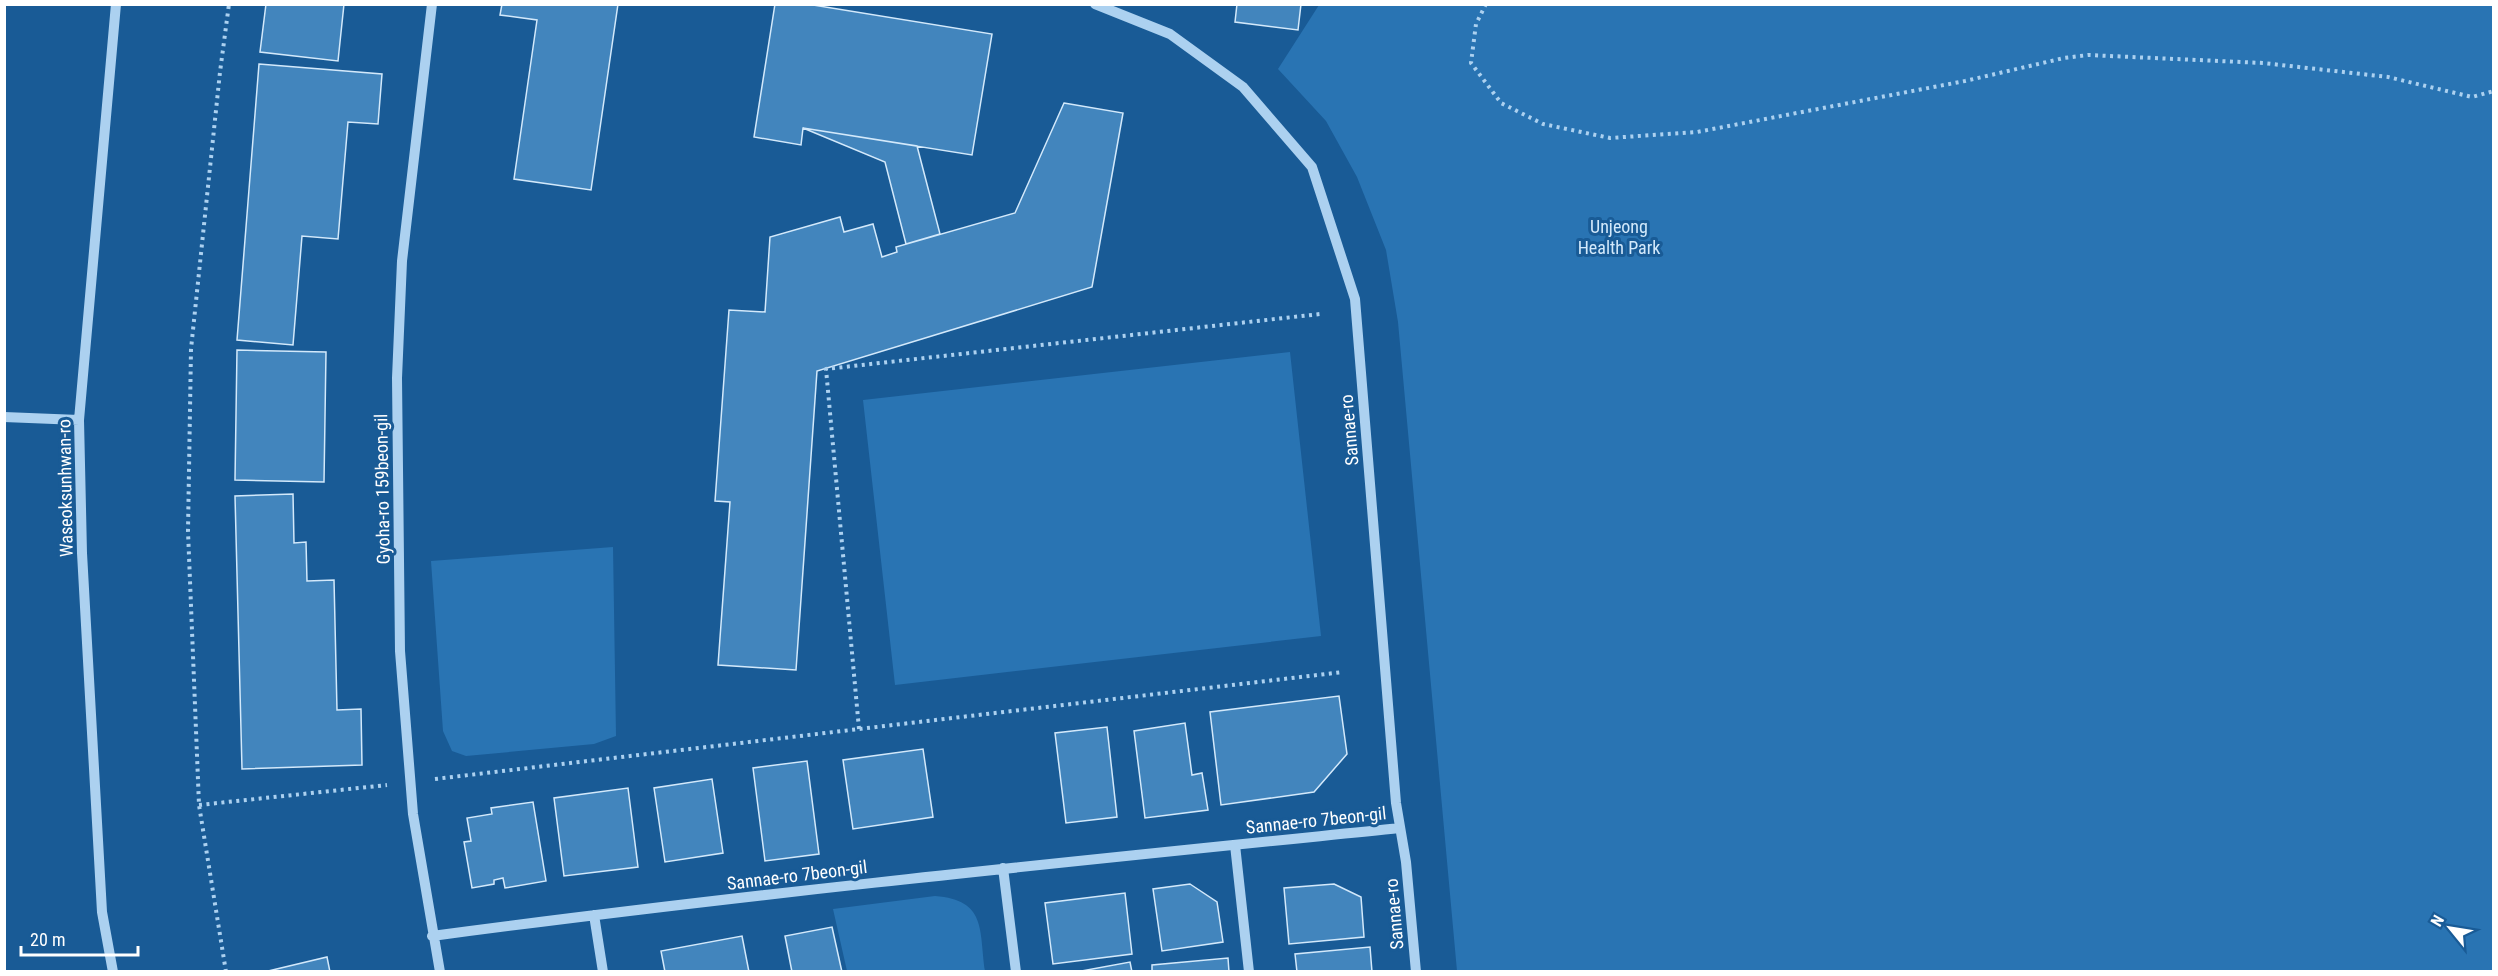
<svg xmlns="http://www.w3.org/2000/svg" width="2498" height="976" font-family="'Roboto Condensed',sans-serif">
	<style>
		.green { fill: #2974b3 }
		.building { fill: #4285bd; stroke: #d3e9fb; stroke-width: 1.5 }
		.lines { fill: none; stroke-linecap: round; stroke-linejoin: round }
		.path { stroke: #acd1f0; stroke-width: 4; stroke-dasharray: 3 4.5; stroke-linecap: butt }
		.minor { stroke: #acd1f0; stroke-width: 10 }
		.labels { text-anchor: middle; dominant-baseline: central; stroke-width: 6; stroke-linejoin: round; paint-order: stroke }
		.park-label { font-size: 18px; fill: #d3e9fb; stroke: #195b96 }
		.street-label { font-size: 18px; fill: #fff; stroke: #195b96 }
	</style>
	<rect width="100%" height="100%" fill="#195b96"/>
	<!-- green -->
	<path class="green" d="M1319 5H2493V971H1457L1398 322 1386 250 1357 177 1326 121 1278 69Z
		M1290 352 1321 636 895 685 863 400Z
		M613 547 616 736 594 744 466 756 452 751 443 731 431 561Z
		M935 896C987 900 979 930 985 971H847L833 909Z"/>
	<!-- building -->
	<path class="building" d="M266 4H344L338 61 260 52Z
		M502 4H618L591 190 514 179 537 20 500 15Z
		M775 4H807L992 34 972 155 803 128 801 145 754 137Z
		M1237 4H1301L1298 30 1235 22Z
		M259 64 382 74 378 124 348 122 338 239 302 236 293 345 237 340Z
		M1064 103 1123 113 1092 287 817 371 796 670 718 665 730 502 715 501 729 310 765 312 770 237 840 217 844 232 873 224 882 257 897 252 896 247 1015 213Z
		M803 128 917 146 940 234 906 244 885 162Z
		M237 350 326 352 324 482 235 480Z
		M293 494 294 543 306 542 307 581 334 580 337 710 361 709 362 765 242 769 235 496Z
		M1339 696 1347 754 1314 792 1221 805 1210 712Z
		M1185 723 1192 775 1202 773 1208 810 1145 818 1134 731Z
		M1107 727 1117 817 1066 823 1055 733Z
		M923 749 933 817 853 829 843 760Z
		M807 761 819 854 765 861 753 768Z
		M712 779 723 853 665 862 654 788Z
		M628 788 638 867 564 876 554 798Z
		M533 802 546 881 505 888 503 878 494 880V884L472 888 464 842 471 841 467 818 492 814 491 808Z
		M1190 884 1217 902 1223 942 1162 951 1153 889Z
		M1334 884 1361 897 1364 937 1289 944 1284 888Z
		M1125 893 1132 954 1053 964 1045 903Z
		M832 927 842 972H792L785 936Z
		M742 936 749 972H665L661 951Z
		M1370 947 1372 972H1297L1295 954Z
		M327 957 330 972H264Z
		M1228 958 1229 972H1152V965Z
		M1130 962 1132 972H1076Z"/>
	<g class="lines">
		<!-- path -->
		<path class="path" d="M1486 4 1476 24 1471 63 1501 103 1543 124 1610 138 1697 132 1965 81 2064 58 2088 55 2263 63 2388 77 2472 97 2494 91
			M859 729 826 369 1320 314
			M435 779 1343 672
			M199 805 387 785
			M226 972 199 805 188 531 191 349 220 72 229 4"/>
		<!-- minor -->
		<path class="minor" d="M432 4 402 261 397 378 400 651 413 814 440 972
			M1095 4 1170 34 1243 87 1312 167 1355 299 1396 803 1406 862 1416 972
			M4 417 79 420
			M1235 845 1249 972
			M1003 868 1016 972
			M594 915 603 972
			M432 936C754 893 1077 861 1400 828
			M113 972 102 912 82 553 79 420 116 4"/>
	</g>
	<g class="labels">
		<!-- park labels -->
		<g class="park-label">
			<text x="1619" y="226">Unjeong<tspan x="1619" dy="21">Health Park</tspan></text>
		</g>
		<!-- street labels -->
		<g class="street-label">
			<text transform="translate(1349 430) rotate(-95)">Sannae-ro</text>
			<text transform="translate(65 488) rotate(-91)">Waseoksunhwan-ro</text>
			<text transform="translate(382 489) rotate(-91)">Gyoha-ro 159beon-gil</text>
			<text transform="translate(1316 820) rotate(-6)">Sannae-ro 7beon-gil</text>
			<text transform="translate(797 875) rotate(-7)">Sannae-ro 7beon-gil</text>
			<text transform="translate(1394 914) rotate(-95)">Sannae-ro</text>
		</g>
	</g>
	<!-- border -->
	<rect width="2498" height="976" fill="none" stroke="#ffffff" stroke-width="12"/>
	<!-- north arrow -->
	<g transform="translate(2450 928) rotate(300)" stroke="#195b96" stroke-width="4.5" paint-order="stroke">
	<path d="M0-4.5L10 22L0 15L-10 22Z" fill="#ffffff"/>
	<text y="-9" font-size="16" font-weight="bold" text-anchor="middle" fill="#ffffff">N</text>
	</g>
	<!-- scale -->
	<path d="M21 946v9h117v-9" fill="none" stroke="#ffffff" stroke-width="3"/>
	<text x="30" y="946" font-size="18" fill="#ffffff" stroke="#195b96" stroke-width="4.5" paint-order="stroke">20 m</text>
</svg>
